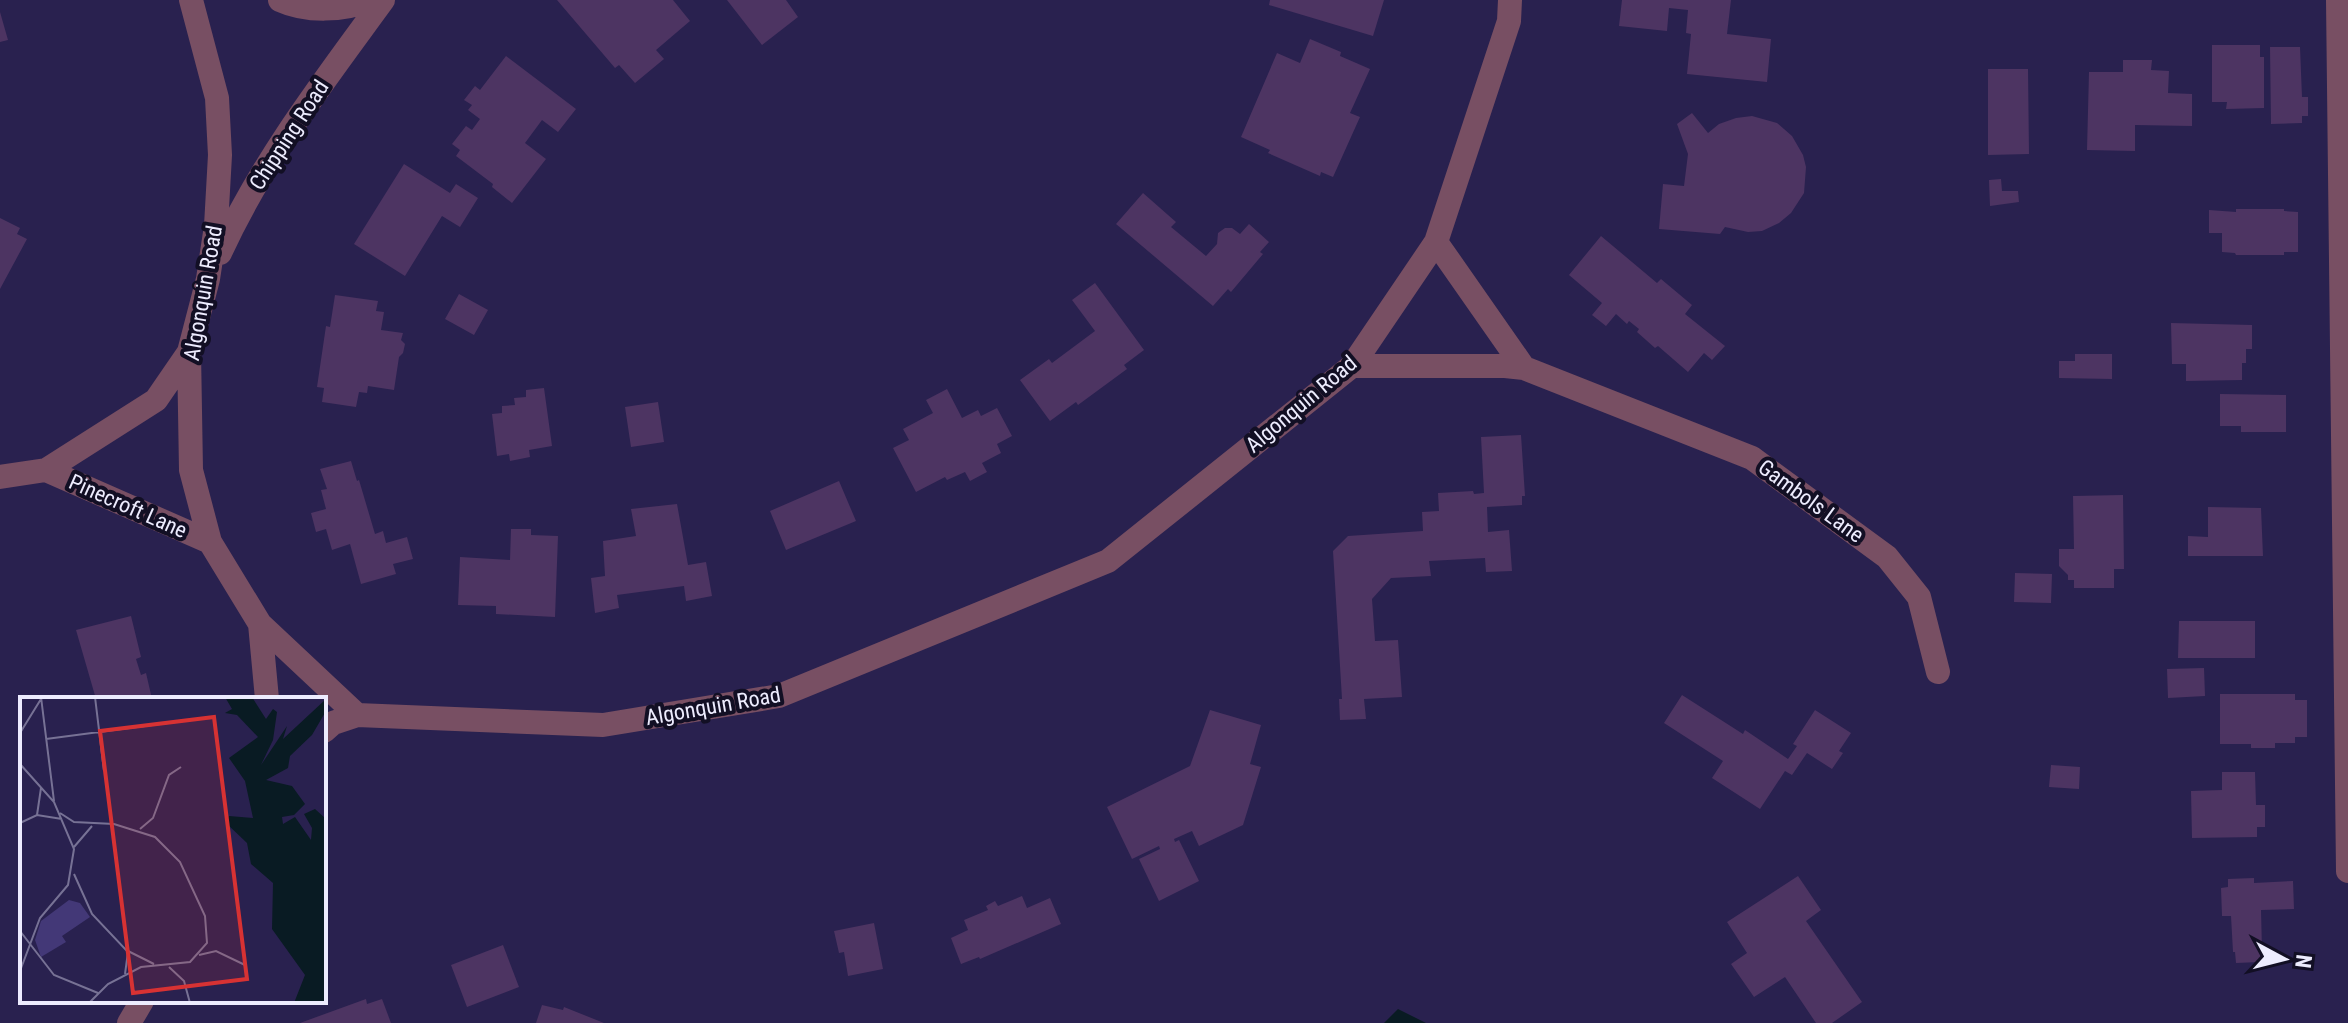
<svg xmlns="http://www.w3.org/2000/svg" width="2348" height="1023" font-family="'Roboto Condensed',sans-serif">
	<style>
		.water { fill: #091b23 }
		.building { fill: #4d3462 }
		.lines { fill: none; stroke-linecap: round; stroke-linejoin: round }
		.minor { stroke: #784f63; stroke-width: 24 }
		.labels { text-anchor: middle; dominant-baseline: central; stroke-width: 8; stroke-linejoin: round; paint-order: stroke }
		.street-label { font-size: 22px; fill: #edecfe; stroke: #120f24 }
		.inset-road { fill: none; stroke: #777295; stroke-width: 2 }
		.view { fill: #d73233; fill-opacity: 0.15; stroke: #d73233; stroke-width: 4 }
		.inset-edge { fill: none; stroke: #edecfe; stroke-width: 4 }
	</style>
	<rect width="100%" height="100%" fill="#29214f"/>
	<!-- water -->
	<path class="water" d="M1398 1009 1426 1023H1384Z"/>
	<!-- building -->
	<path class="building" d="M557 0H673L690 21 656 50 664 59 635 83 619 65 615 68Z
		M727 0H786L798 17 762 45Z
		M1270 0H1384L1373 36 1269 5Z
		M1622 0H1731L1727 34 1771 39 1767 82 1687 74 1691 34 1686 33 1688 10 1669 8 1667 31 1619 26Z
		M0 12 8 40 0 42Z
		M1310 39 1341 52 1340 56 1370 69 1350 113 1360 117 1333 177 1321 172 1320 176 1268 153 1270 150 1241 137 1277 53 1300 63Z
		M2212 45H2260V57H2264V108L2226 109 2227 102H2212Z
		M2270 47H2300L2302 97H2308V116H2302V123L2271 124Z
		M506 56 576 109 558 132 542 120 525 143 546 159 512 203 492 187 493 184 456 156 460 150 452 144 466 126 472 130 480 119 468 110 472 105 464 100 475 86 480 90Z
		M2123 60H2152L2151 70 2169 71 2168 93 2192 94V126L2135 125V151L2087 150 2089 72H2123Z
		M1988 69H2028L2029 154 1988 155Z
		M1692 113 1708 133 1719 124 1736 118 1752 116 1777 123 1792 136 1803 155 1806 167 1804 193 1791 213 1779 223 1762 231 1748 232 1725 227 1720 234 1659 229 1663 184 1684 186 1688 154 1677 124Z
		M404 164 450 193 456 184 478 198 460 227 442 216 405 276 354 244Z
		M2001 179 2002 191H2018L2019 202 1990 206 1989 180Z
		M1143 193 1176 222 1171 227 1206 256 1217 244 1218 233 1225 228H1232L1240 234 1249 224 1269 242 1260 252 1263 254 1231 292 1228 289 1213 306 1116 224Z
		M2236 209H2284V211L2298 212V252H2284V255H2236L2235 253 2222 252V233H2209V210L2236 212Z
		M0 218 20 228 17 234 27 239 0 289Z
		M1601 236 1657 283 1661 279 1692 305 1685 314 1725 346 1712 360 1704 353 1688 372 1658 346 1655 348 1637 332 1639 329 1629 321 1627 324 1616 314 1606 326 1592 315 1602 303 1569 275Z
		M1095 283 1144 350 1124 365 1127 369 1078 405 1076 402 1050 421 1020 380 1049 359 1052 363 1095 331 1072 300Z
		M459 294 488 310 474 335 445 319Z
		M335 295 378 301 376 311 384 312 381 330 403 333 401 340 405 344 403 353 399 357 394 390 368 386 367 393 359 392 356 407 322 402 324 388 317 387 326 326 330 327Z
		M2171 323 2252 325V349H2246V363H2242V380L2186 381V364H2172Z
		M2075 354H2112V379L2059 378V361H2075Z
		M544 388 552 446 529 450 530 457 510 461 509 454 497 456 492 414 502 413V406L515 405 514 398 526 397V390Z
		M947 389 962 418 978 410 981 416 997 408 1012 436 997 444 1001 453 982 463 987 472 970 481 965 472 947 480 945 477 916 492 893 448 909 440 903 429 933 413 926 400Z
		M2220 394 2286 395V432H2241V426H2220Z
		M658 402 664 442 631 447 625 407Z
		M1521 435 1525 496H1522V505L1487 507 1488 532 1509 530 1512 571 1486 572 1485 558 1429 561 1431 576 1391 578 1372 599 1375 641 1398 640 1402 697 1364 699 1366 719 1340 720 1339 699H1342L1333 551 1348 536 1423 531 1422 512 1439 511 1438 493 1473 491 1474 494 1484 493 1481 437Z
		M351 461 357 481 359 480 375 534 383 531 386 543 407 537 413 559 393 564 396 574 361 584 350 544 332 550 326 529 316 532 311 513 326 509 321 490 327 489 320 469Z
		M839 481 856 521 786 550 770 511Z
		M2123 495 2124 569H2114V588H2074V580H2068V575L2059 566V549H2074L2073 496Z
		M677 504 688 565 706 562 712 596 686 601 684 586 617 595 619 608 595 613 591 578 605 576 603 541 636 536 631 509Z
		M2208 507 2261 508 2263 556H2188V536L2208 537Z
		M511 529H531V535L558 536 555 617 496 614V606L458 605 460 557 510 560Z
		M2015 573 2052 574 2051 603 2014 602Z
		M131 616 141 657 136 659 141 675 146 673 152 699H96L76 630Z
		M2179 621H2255V658H2178Z
		M2204 668 2205 696 2168 698 2167 669Z
		M2220 694H2295V700H2307V737H2295V743H2275V748H2251V744H2220Z
		M1682 695 1743 734 1745 730 1788 759 1797 746 1793 744 1815 710 1851 733 1839 751 1843 753 1832 769 1807 753 1792 775 1785 771 1760 809 1712 778 1723 761 1664 723Z
		M1210 710 1261 725 1250 764 1261 767 1243 825 1199 846 1192 831 1174 839 1175 842 1179 840 1199 881 1159 901 1139 859 1160 849 1159 846 1132 859 1107 807 1190 766Z
		M2051 765 2080 767 2079 789 2049 787Z
		M2222 772H2255L2256 805H2265V827H2257V837L2192 838 2191 791 2222 790Z
		M1798 876 1821 910 1806 921 1862 1002 1832 1023H1816L1785 977 1754 997 1731 964 1747 953 1727 922Z
		M2254 878V883L2293 881 2294 909 2261 910 2262 950 2260 951V962L2236 963 2235 952H2233L2231 916H2222L2221 888 2228 887V879Z
		M1022 896 1027 908 1050 898 1061 924 980 959 979 957 961 964 951 938 968 930 964 920 988 910 986 906 995 901 998 906Z
		M874 923 883 969 848 976 844 952 839 953 834 931Z
		M503 945 519 987 467 1007 451 965Z
		M366 999 367 1004 382 999 391 1023H300Z
		M542 1005 563 1010 564 1007 604 1023H536Z"/>
	<g class="lines">
		<!-- minor -->
		<path class="minor" d="M191 0 217 98 220 155 216 226 208 279 189 352 191 470 210 542 260 624 357 715 603 725 779 696 1108 561 1352 366 1436 242 1509 21 1510 0
			M280 0C306 12 344 11 369 0
			M2338 0 2348 871
			M1436 242 1524 368 1752 458 1887 557 1919 597 1938 672
			M220 253C262 161 324 81 383 0
			M1352 366H1505L1524 368
			M46 470 210 542
			M0 477 46 470 156 400 189 352
			M260 624 267 699
			M324 731 333 723 357 715
			M129 1023 142 1001"/>
	</g>
	<g class="labels">
		<!-- street labels -->
		<g class="street-label">
			<text transform="translate(289 135) rotate(-57)">Chipping Road</text>
			<text transform="translate(203 293) rotate(-80)">Algonquin Road</text>
			<text transform="translate(1301 404) rotate(-40)">Algonquin Road</text>
			<text transform="translate(1811 501) rotate(36)">Gambols Lane</text>
			<text transform="translate(128 506) rotate(24)">Pinecroft Lane</text>
			<text transform="translate(713 706) rotate(-10)">Algonquin Road</text>
		</g>
	</g>
	<!-- overview -->
	<g transform="translate(20 697)">
		<rect width="306" height="306" fill="#29214f"/>
		<path d="M49 203 60 206 70 220 42 239 46 245 21 260 15 243 21 224Z" fill="#433877"/>
		<path d="M205 0H232L246 22 253 12 257 15 253 43 241 68 267 29 263 42 306 2V14L292 38 270 59 268 71 246 83 272 89 285 107 274 118 262 120 263 127 275 120 291 143 292 131 284 117 295 112 305 121 306 306H274L285 278 252 232 253 186 231 167 227 146 206 126 209 119 233 121 225 84 209 61 238 40 217 18 205 16 212 12Z" fill="#091b23"/>
		<path class="inset-road" d="M21 0 34 104M75 0 84 74M0 36 21 2M26 42 186 21M0 67 34 105 54 152 48 188 20 221 0 274M40 116 54 125 94 127 135 140 160 165 185 219 187 246 170 265 121 270 88 287 69 306M17 118 21 91M0 126 17 118 42 122M120 132 133 121 149 78 161 70M54 150 72 129M54 177 72 217 108 255 105 277M0 234 34 278 78 296M108 254 134 267M179 258 196 254 225 268M149 270 164 284 170 306"/>
		<path class="view" d="M194 20 227 282 113 296 80 34Z"/>
		<rect width="306" height="306" class="inset-edge"/>
	</g>
	<!-- north arrow -->
	<g transform="translate(2284 959) rotate(97)" stroke="#120f24" stroke-width="6" paint-order="stroke">
	<path d="M0-6L14 30L0 20L-14 30Z" fill="#edecfe"/>
	<text y="-12" font-size="22" font-weight="bold" text-anchor="middle" fill="#edecfe">N</text>
	</g>
</svg>
